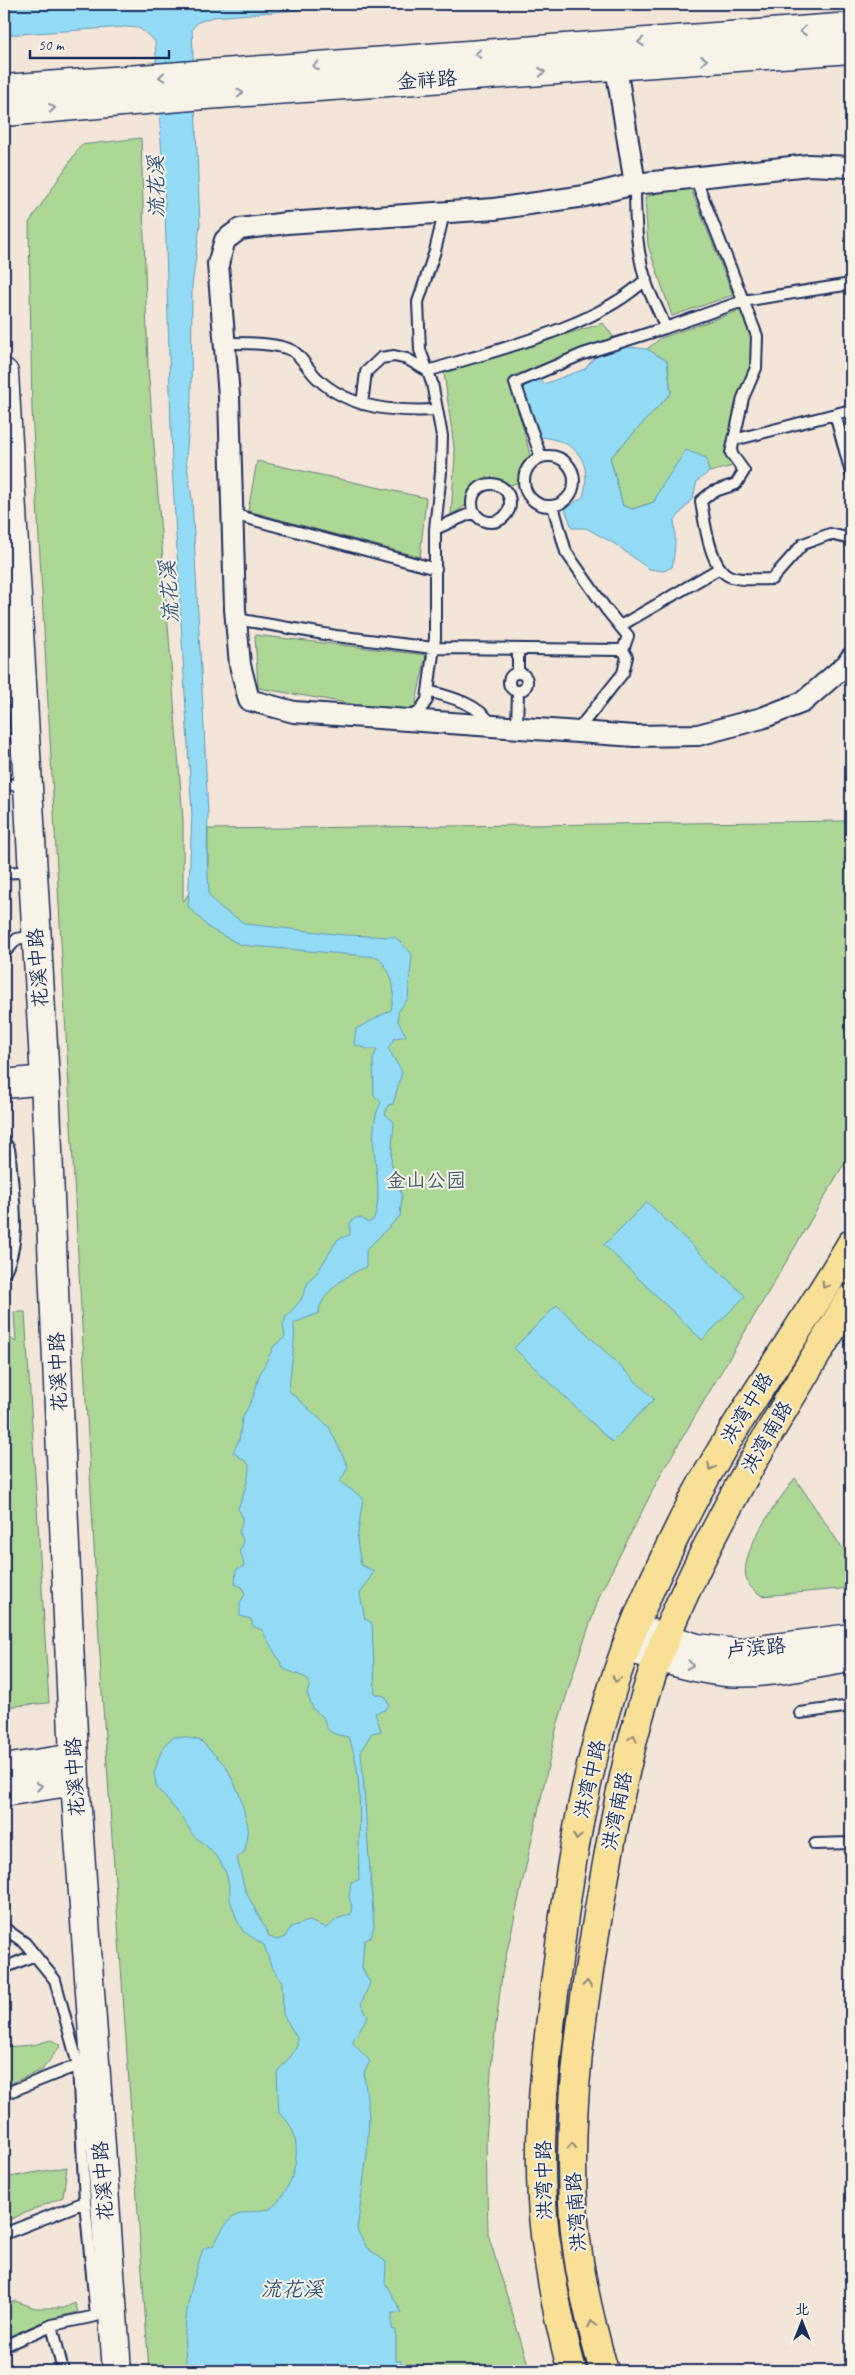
<svg xmlns="http://www.w3.org/2000/svg" width="855" height="2375" font-family="Caveat,'LXGW WenKai TC',sans-serif">
	<style>
		.green { fill: #add795; stroke: #64837a }
		.water { fill: #94dcf5; stroke: #6497b9 }
		.lines { fill: none; stroke-linecap: round; stroke-linejoin: round }
		.lane-casing { stroke: #1b2f5e; stroke-width: 14 }
		.street-casing { stroke: #1b2f5e; stroke-width: 24 }
		.secondary-casing { stroke: #1b2f5e; stroke-width: 31 }
		.primary-casing { stroke: #1b2f5e; stroke-width: 31 }
		.lane { stroke: #f7f3e8; stroke-width: 10 }
		.street { stroke: #f7f3e8; stroke-width: 20 }
		.secondary { stroke: #f7f3e8; stroke-width: 28 }
		.primary { stroke: #fadf96; stroke-width: 28 }
		.oneway { stroke: #8991a3 }
		.oneway2 { stroke: #8a877a }
		.labels { text-anchor: middle; dominant-baseline: central; stroke-width: 4; stroke-linejoin: round; paint-order: stroke }
		.street-label { font-size: 20px; fill: #1b2f5e; stroke: #f7f3e8 }
		.park-label { font-size: 20px; fill: #40596c; stroke: #f7f3e8 }
		.water-label { font-size: 21px; font-style: italic; fill: #33527c; stroke: #f7f3e8 }
	</style>
	<rect width="100%" height="100%" fill="#f3e5d8"/>
	<filter id="ink" filterUnits="userSpaceOnUse"><feTurbulence type="fractalNoise" baseFrequency=".02" numOctaves="2"/><feDisplacementMap in="SourceGraphic" scale="10" xChannelSelector="R" yChannelSelector="G"/><feConvolveMatrix kernelMatrix="1 2 1 2 8 2 1 2 1" color-interpolation-filters="sRGB"/></filter>
	<g filter="url(#ink)">
		<!-- green -->
		<path class="green" d="M141 138 148 367 183 819V902L208 865V829L848 821 849 840H851V1152L662 1472 601 1592 578 1658 557 1726 502 1974 492 2058 486 2140 488 2234 530 2371H149L102 1693 32 410 29 223 81 145Z
			M689 184 733 295 672 316 648 245 645 197Z
			M744 309 753 335V365L746 379 726 447 733 466 709 472 706 458C677 470 667 472 654 502L633 509 623 506 610 458 671 393 667 361 647 349 661 338Z
			M603 323 616 340 512 382 530 455 522 467 517 483 510 485C497 474 487 478 473 485L465 506 451 515 455 455 444 372Z
			M257 461 426 498 420 557 248 511Z
			M255 635 426 655 415 707 400 712 258 688Z
			M14 1312H25L49 1703 4 1707V1334L16 1342Z
			M795 1478 851 1561V1588L762 1596C758 1593 753 1590 750 1586 730 1561 780 1499 795 1478Z
			M51 2040 61 2045 42 2070 4 2086V2047L33 2045Z
			M67 2167 63 2197 4 2222V2178Z
			M15 2301 35 2308H64L75 2303 78 2312 49 2319 4 2339V2306Z"/>
		<!-- water -->
		<path class="water" d="M4 4H370L213 17 198 22 192 29 200 225 192 286 191 400 186 459 192 499 204 727 208 816 207 852 209 895 219 907 246 924 344 935 395 937 412 954 408 998 398 1012V1021L406 1036 395 1038 388 1048 402 1072 393 1104 388 1105 385 1114 394 1122 391 1162 402 1196 400 1216 366 1250V1267C349 1273 319 1294 319 1313L294 1323C296 1346 290 1367 289 1391L329 1427 348 1467 340 1482 363 1498 357 1540 361 1565 374 1571 360 1594 365 1619 372 1623 375 1694 385 1696 389 1705 385 1710 375 1713 381 1731 372 1733 361 1750 374 1926 371 1937 364 1941 362 1968 370 1983 361 2004 368 2016 352 2042 370 2061 364 2072 369 2116 367 2154 357 2230 367 2248 386 2262 385 2283 402 2313H392V2329L396 2330V2361H401V2371H187C186 2359 184 2345 185 2332 186 2304 194 2276 203 2249L214 2245C230 2211 236 2214 270 2209 296 2189 309 2135 279 2113L277 2072 291 2056 297 2046V2038L283 2014 282 1982 271 1966 264 1945 243 1931 237 1920 230 1900V1890L226 1873 220 1861 211 1850 193 1835 182 1817 157 1788 154 1774 158 1760 164 1745 174 1737H185L201 1741 226 1766 239 1793 248 1826 245 1851 237 1858 245 1890 269 1936 276 1940 285 1937 291 1927 309 1921 327 1928 337 1919 351 1914 352 1906 349 1897 351 1882 359 1880C357 1840 366 1772 348 1737 334 1734 326 1734 324 1718L313 1709 307 1693 310 1685 307 1678 284 1669 262 1630 253 1626 251 1619 240 1616V1603L245 1594 242 1587 235 1584 236 1570 244 1566 242 1556 239 1551 242 1548 243 1540 239 1532C243 1523 244 1517 238 1509 243 1494 250 1479 249 1464L233 1452 239 1440 242 1419 254 1395 259 1376 274 1346 285 1337 283 1326 286 1317 301 1300 309 1280 317 1273 338 1239 350 1235V1223L355 1218H362L368 1223 374 1219C387 1182 362 1139 381 1102L374 1095 373 1059 377 1049H367L354 1044 356 1029 391 1010C396 986 394 976 378 957L241 945 209 928 188 906 192 815 172 464 165 207 155 41 139 28 125 27 4 35Z
			M619 346 647 349 667 361 671 393 610 458 623 506 633 509 654 502 660 489 686 450 706 458 709 472 697 481 693 498 674 521C676 538 675 551 672 567L664 571 649 569 615 544 586 528H572L565 509 583 497C593 462 577 440 540 437L522 385 539 378 544 384 585 369 601 350Z
			M647 1202 745 1296 702 1340 604 1245Z
			M557 1305 654 1399 612 1442 514 1348Z"/>
		<g class="lines">
			<defs>
				<path id="lane" d="M695 177 757 336 756 368 743 398 731 453 744 471 736 484 712 492 701 501C704 520 710 568 729 576 740 581 759 579 772 579L803 544 830 534 851 539
					M665 328 743 301 851 284
					M224 343C241 343 278 342 293 351 302 357 309 371 318 379 350 409 395 412 437 410
					M362 404 366 372 381 358 394 356 407 359 428 371C494 350 596 328 646 279
					M835 414 851 473
					M734 440 851 410
					M524 481a25 25 0 1 1 50 0a25 25 0 1 1-50 0Z
					M541 457 515 383 583 354 665 328C661 313 652 300 647 285 636 251 635 219 635 184
					M472 503a19 19 0 1 1 38 0a19 19 0 1 1-38 0Z
					M553 506 566 552 606 609 628 636 623 650
					M232 514 436 569
					M435 529 474 512
					M236 619 336 636 433 648 623 650 627 657 623 673 576 732
					M620 626 720 568
					M518 673V649
					M509 682a9 9 0 1 1 18 0a9 9 0 1 1-18 0Z
					M428 691C451 697 479 704 492 725
					M409 718 419 712 427 700 435 638V529L441 472 442 436 432 383 420 350 418 302 435 251 444 213
					M517 727 518 691
					M4 785 28 784
					M4 873 32 871
					M4 953 17 939 36 935
					M4 1141 9 1149 10 1155C12 1191 23 1242 4 1273
					M800 1713 851 1706
					M815 1844 851 1843
					M4 1928 25 1943 55 1980 78 2065 85 2202 96 2316 52 2325 63 2371
					M4 1968 35 1955
					M4 2094 78 2065
					M4 2234 85 2202
					M4 2346 52 2325"/>
				<path id="street" d="M616 67 635 184 809 165 851 167
					M635 184 585 196 494 209 287 223 240 229 225 240 218 264 229 396 235 609 240 665 249 700 294 712 635 736 698 735 762 718 803 702 847 664 851 658"/>
				<path id="secondary" d="M4 89 851 27
					M4 112 192 96 851 49
					M4 373 45 1080 75 1781 117 2371
					M4 1084 45 1080
					M634 1628 697 1648 736 1653 851 1638
					M626 1647C659 1657 692 1669 726 1672 767 1675 811 1664 851 1658
					M4 1769 74 1758
					M4 1792 75 1781"/>
				<path id="primary" d="M572 2371C560 2327 551 2281 545 2235 534 2142 547 2046 559 1953 572 1850 590 1746 626 1648 642 1603 664 1559 685 1516 733 1421 797 1336 851 1244
					M604 2371C590 2322 578 2271 574 2220 566 2110 583 2000 602 1892 618 1798 636 1705 674 1617 723 1505 787 1402 851 1298"/>
			</defs>
			<!-- lane casing -->
			<use href="#lane" class="lane-casing"/>
			<!-- street casing -->
			<use href="#street" class="street-casing"/>
			<!-- secondary casing -->
			<use href="#secondary" class="secondary-casing"/>
			<!-- primary casing -->
			<use href="#primary" class="primary-casing"/>
			<!-- lane -->
			<use href="#lane" class="lane"/>
			<!-- street -->
			<use href="#street" class="street"/>
			<!-- secondary -->
			<use href="#secondary" class="secondary"/>
			<!-- primary -->
			<use href="#primary" class="primary"/>
		</g>
		<!-- one-way arrows -->
		<defs><path id="oneway-chevron" d="M-2-3.5L2.5 0L-2 3.5" fill="none" stroke-width="1.6" stroke-linecap="round" stroke-linejoin="round" transform="scale(1.25)"/></defs>
		<g class="oneway">
			<use href="#oneway-chevron" transform="translate(803 31) rotate(176)"/>
			<use href="#oneway-chevron" transform="translate(641 42) rotate(176)"/>
			<use href="#oneway-chevron" transform="translate(478 54) rotate(176)"/>
			<use href="#oneway-chevron" transform="translate(704 60) rotate(-4)"/>
			<use href="#oneway-chevron" transform="translate(316 66) rotate(176)"/>
			<use href="#oneway-chevron" transform="translate(542 72) rotate(-4)"/>
			<use href="#oneway-chevron" transform="translate(162 77) rotate(175)"/>
			<use href="#oneway-chevron" transform="translate(240 93) rotate(-4)"/>
			<use href="#oneway-chevron" transform="translate(52 108) rotate(-5)"/>
			<use href="#oneway-chevron" transform="translate(690 1665) rotate(12)"/>
			<use href="#oneway-chevron" transform="translate(39 1786) rotate(-9)"/>
		</g>
		<g class="oneway2">
			<use href="#oneway-chevron" transform="translate(825 1285) rotate(123)"/>
			<use href="#oneway-chevron" transform="translate(711 1467) rotate(118)"/>
			<use href="#oneway-chevron" transform="translate(616 1679) rotate(108)"/>
			<use href="#oneway-chevron" transform="translate(633 1738) rotate(-75)"/>
			<use href="#oneway-chevron" transform="translate(577 1837) rotate(101)"/>
			<use href="#oneway-chevron" transform="translate(587 1984) rotate(-83)"/>
			<use href="#oneway-chevron" transform="translate(572 2146) rotate(-89)"/>
			<use href="#oneway-chevron" transform="translate(592 2324) rotate(-101)"/>
		</g>
	</g>
	<g class="labels">
		<!-- street labels -->
		<g class="street-label">
			<text transform="translate(427 80) rotate(-4)">金祥路</text>
			<text transform="translate(38 968) rotate(-94)">花溪中路</text>
			<text transform="translate(58 1372) rotate(-92)">花溪中路</text>
			<text transform="translate(747 1408) rotate(-58)">洪湾中路</text>
			<text transform="translate(767 1437) rotate(-59)">洪湾南路</text>
			<text transform="translate(756 1648) rotate(-5)">卢滨路</text>
			<text transform="translate(75 1777) rotate(-93)">花溪中路</text>
			<text transform="translate(590 1779) rotate(-77)">洪湾中路</text>
			<text transform="translate(617 1811) rotate(-78)">洪湾南路</text>
			<text transform="translate(544 2180) rotate(-91)">洪湾中路</text>
			<text transform="translate(103 2181) rotate(-94)">花溪中路</text>
			<text transform="translate(576 2212) rotate(-94)">洪湾南路</text>
		</g>
		<!-- park labels -->
		<g class="park-label">
			<text x="426" y="1180">金山公园</text>
		</g>
		<!-- water labels -->
		<g class="water-label">
			<text transform="translate(156 187) rotate(-91)">流花溪</text>
			<text transform="translate(169 592) rotate(-94)">流花溪</text>
			<text x="292" y="2289">流花溪</text>
		</g>
	</g>
	<!-- margin -->
	<rect width="855" height="2375" fill="none" stroke="#f7f3e8" stroke-width="20"/>
	<rect x="10" y="10" width="835" height="2355" fill="none" stroke="#1b2f5e" stroke-width="2" filter="url(#ink)"/>
	<!-- north arrow -->
	<g transform="translate(802 2322)" stroke="#f7f3e8" stroke-width="4" paint-order="stroke">
	<path d="M0-4L9 19L0 12L-9 19Z" fill="#1b2f5e"/>
	<text y="-8" font-size="14" font-weight="bold" text-anchor="middle" fill="#1b2f5e">北</text>
	</g>
	<!-- scale -->
	<path d="M30 50v8h139v-8" fill="none" stroke="#1b2f5e" stroke-width="2.5"/>
	<text x="38" y="50" font-size="15" fill="#1b2f5e" stroke="#f7f3e8" stroke-width="4" paint-order="stroke">50 m</text>
</svg>
